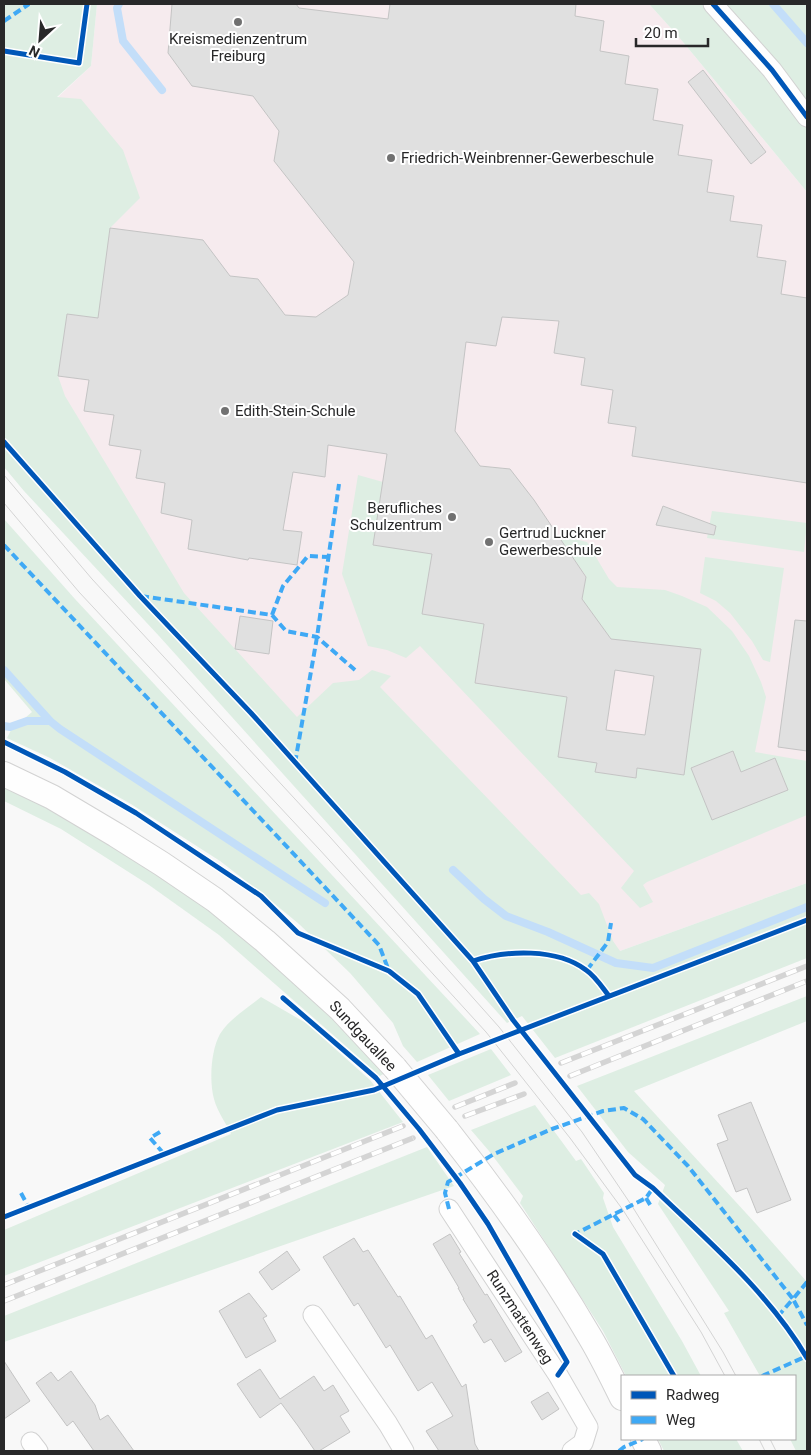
<svg xmlns="http://www.w3.org/2000/svg" width="811" height="1455" font-family="Roboto,sans-serif">
	<style>
		.education { fill: #f6ebee }
		.green { fill: #deeee3 }
		.lines { fill: none; stroke-linecap: round; stroke-linejoin: round }
		.stream { stroke: #c3def9; stroke-width: 8 }
		.building { fill: #e0e0e0; stroke: #c4c4c4; fill-rule: evenodd }
		.minor-casing { stroke: #d2d2d2; stroke-width: 21 }
		.tertiary-casing { stroke: #d2d2d2; stroke-width: 26 }
		.minor { stroke: #fefefe; stroke-width: 19 }
		.tertiary { stroke: #fefefe; stroke-width: 24 }
		.tram { stroke: #d4d4d4; stroke-width: 1 }
		.rail-casing { stroke: #d4d4d4; stroke-width: 5.5 }
		.rail { stroke: #fff; stroke-width: 4; stroke-dasharray: 11; stroke-linecap: butt }
		.tertiary-bridge-casing { stroke: #d2d2d2; stroke-width: 26; stroke-linecap: butt }
		.tertiary-bridge { stroke: #fefefe; stroke-width: 24 }
		.quiet { stroke: #3fa9f5; stroke-width: 4; stroke-dasharray: 8 4; stroke-linecap: butt }
		.cycleway-casing { stroke: #fff; stroke-width: 8 }
		.cycleway { stroke: #0057b8; stroke-width: 5 }
		.poi-dot { fill: #717171; stroke: #fff; stroke-width: 2 }
		.labels { text-anchor: middle; dominant-baseline: central; stroke-width: 4; stroke-linejoin: round; paint-order: stroke }
		.poi-label { font-size: 15px; fill: #282829; stroke: #fff; text-anchor: start }
		.street-label { font-size: 15px; fill: #282829; stroke: #fff }
	</style>
	<rect width="100%" height="100%" fill="#f8f8f8"/>
	<!-- education -->
	<path class="education" d="M97 4H649L678 36 807 192V883L620 951 485 940 4 413V163L57 98 91 66Z"/>
	<!-- green -->
	<path class="green" d="M4 4H97L91 66 57 97 81 99 123 150 140 198 110 228 102 291 127 322 67 314 58 376 65 396 184 593 297 717 333 683 359 680 372 670 391 676 380 687 581 895 589 893 599 904 613 941 620 951 807 883V958L555 1058 522 1016 507 1023 159 636 24 491 4 467Z
		M649 4H807V192L678 36Z
		M358 475 383 482 374 544 432 554 423 614 484 624 475 683 538 693 571 669 597 763 595 772 635 778 637 768 683 775 701 650 611 639 582 599 586 576 557 535 587 542 609 579 617 587 665 590 682 596 707 607 732 631 749 656 761 682 766 697 755 752 807 761V815L647 882 643 885 653 902 640 908 621 888 634 871 420 646 406 658 387 650 368 646 342 574Z
		M712 511 807 523 804 552 707 538Z
		M4 519 75 599 480 1034 417 1062 403 1046 393 1023 350 973 299 924 264 895 220 861 131 804 50 758 7 738 11 730 32 712 4 679Z
		M705 557 784 568 770 662 763 660 752 641 730 613 716 601 700 593Z
		M4 788 54 811 150 871 219 917 305 991 385 1073 380 1076 219 935 149 885 61 829 4 801Z
		M807 996V1021L634 1091 757 1225 807 1282V1451H796L790 1439H795V1376H760L724 1313 729 1311 658 1204 665 1185 628 1152 577 1086Z
		M261 997 306 1023 370 1080 403 1122 4 1276V1230L231 1134C226 1123 217 1111 214 1099 209 1081 211 1050 220 1034 229 1019 248 1008 261 997Z
		M491 1049 511 1075 449 1101 428 1075Z
		M535 1105 576 1161 581 1159 604 1193 603 1198 613 1227 682 1341 701 1376H626L603 1331 520 1203 523 1196 489 1151 471 1130Z
		M427 1147 454 1186 4 1342V1316Z
		M658 1439H736L743 1451H664Z"/>
	<g class="lines">
		<!-- stream -->
		<path class="stream" d="M119 4 117 8 123 41 162 90
			M773 4 807 43
			M4 670 50 721 60 729 325 903
			M4 726 10 727 27 721H50
			M453 870 484 899 506 916 548 932 616 963 653 968 807 907"/>
	</g>
	<!-- building -->
	<path class="building" d="M172 4H296L299 8 388 19 390 4H576L575 16 604 21 600 51 629 56 625 84 658 89 653 120 683 125 678 155 712 160 707 192 734 196 730 221 762 225 757 257 786 261 781 294 807 298V483L632 456 636 427 608 423 613 390 581 385 585 358 554 353 559 321 502 317 496 346 466 342 463 366 455 431 480 466 510 469 534 500 586 577 582 599 611 639 701 649 684 775 637 768 636 778 595 772 597 763 558 757 567 697 475 683 484 624 422 614 432 554 373 545 387 454 328 445 325 477 293 472 283 530 302 532 297 565 249 558 248 560 188 549 192 520 161 513 165 483 136 478 141 450 109 445 114 415 84 411 89 380 58 376 67 314 98 318 110 228 203 240 230 276 258 279 285 315 316 317 348 295 354 262 274 161 279 131 253 96 192 86 168 53ZM615 670 654 676 645 735 606 730Z
		M703 70 766 152 751 164 688 82Z
		M663 506 716 526 714 535 656 525Z
		M240 616 273 621 269 654 235 649Z
		M795 620 807 621V751L778 747Z
		M733 751 741 772 775 758 788 790 712 820 691 768Z
		M751 1102 791 1200 757 1213 747 1188 736 1192 717 1144 728 1140 718 1115Z
		M450 1234 461 1252 459 1253 485 1295 487 1294 522 1352 505 1362 491 1339 484 1343 473 1325 477 1322 463 1299H464L458 1288H459L433 1244Z
		M354 1238 363 1252 368 1250 398 1297 400 1296 426 1339 432 1335 462 1387 466 1384 475 1444 479 1451H439L426 1431 453 1416 432 1382 418 1391 390 1345 386 1348 358 1303 354 1306 323 1257Z
		M287 1251 300 1270 272 1290 259 1272Z
		M249 1293 267 1316 263 1318 276 1341 246 1358 219 1311Z
		M4 1361 30 1401 4 1419Z
		M260 1369 280 1399 314 1376 324 1391 333 1385 349 1411 340 1416 350 1432 319 1451H315L298 1426 281 1403 260 1418 237 1384Z
		M71 1371 95 1405 100 1420 108 1415 134 1451H94L73 1421 67 1426 36 1383 51 1372 58 1381Z
		M548 1392 559 1409 542 1420 531 1402Z"/>
	<g class="lines">
		<defs>
			<path id="minor" d="M713 4 772 70 807 117
				M449 1209 558 1375 588 1427 583 1443 572 1451
				M313 1315 388 1424 404 1451
				M31 1442 38 1451"/>
			<path id="tertiary" d="M4 774 52 797 116 835 162 864 215 900 265 941 340 1009 395 1068
				M447 1130C499 1196 548 1265 590 1337 602 1357 612 1378 622 1398
				M643 1439 649 1451"/>
		</defs>
		<!-- minor casing -->
		<use href="#minor" class="minor-casing"/>
		<!-- tertiary casing -->
		<use href="#tertiary" class="tertiary-casing"/>
		<!-- minor -->
		<use href="#minor" class="minor"/>
		<!-- tertiary -->
		<use href="#tertiary" class="tertiary"/>
		<!-- tram -->
		<path class="tram" d="M4 475 92 579 330 837 499 1027 582 1132 632 1206 723 1352 736 1376
			M4 503 79 592 319 849 486 1032 570 1138 623 1210 701 1332 725 1376
			M759 1439 765 1451
			M770 1439 776 1451"/>
		<defs>
			<path id="rail" d="M561 1063 807 966
				M570 1076 807 981
				M455 1107 515 1083
				M465 1116 524 1094
				M4 1285 403 1126
				M4 1301 413 1138"/>
		</defs>
		<!-- rail casing -->
		<use href="#rail" class="rail-casing"/>
		<!-- rail -->
		<use href="#rail" class="rail"/>
		<defs>
			<path id="tertiary-bridge" d="M395 1068 447 1130"/>
		</defs>
		<!-- tertiary-bridge casing -->
		<use href="#tertiary-bridge" class="tertiary-bridge-casing"/>
		<!-- tertiary-bridge -->
		<use href="#tertiary-bridge" class="tertiary-bridge"/>
		<!-- quiet -->
		<path class="quiet" d="M4 21 29 4
			M4 545 379 945 389 971
			M141 596 272 615 286 631 317 637 355 670
			M272 615 283 586 308 556 328 557
			M295 763 317 637 339 484
			M587 970 608 942 611 923
			M160 1132 150 1138 165 1155 168 1154
			M21 1193 29 1208
			M646 1198 652 1208
			M449 1209 445 1193 448 1182 494 1154 552 1129 603 1111 624 1108 643 1119 688 1166 793 1299 779 1315
			M614 1215 620 1223
			M577 1236 575 1234 646 1198 653 1188
			M807 1282 793 1299 807 1325
			M762 1376 807 1356
			M619 1451 624 1447 643 1439"/>
		<defs>
			<path id="cycleway" d="M713 4 772 70 807 117
				M4 51 79 63 87 4
				M4 442 140 596 251 713 473 961 513 1020 635 1175 653 1188C708 1241 768 1292 807 1358
				M4 742 65 772 136 813 261 896 298 933 389 971 418 994 459 1054
				M473 961C506 950 557 948 586 970 595 976 602 987 609 996
				M283 998 376 1078 419 1129 460 1183 488 1224 567 1362 558 1375
				M4 1217 277 1110 374 1090 459 1054 807 920
				M575 1234 603 1254 674 1376"/>
		</defs>
		<!-- cycleway casing -->
		<use href="#cycleway" class="cycleway-casing"/>
		<!-- cycleway -->
		<use href="#cycleway" class="cycleway"/>
	</g>
	<!-- markers -->
	<g class="poi-dot">
		<circle cx="238" cy="22" r="5"/>
		<circle cx="391" cy="158" r="5"/>
		<circle cx="225" cy="411" r="5"/>
		<circle cx="452" cy="517" r="5"/>
		<circle cx="489" cy="542" r="5"/>
	</g>
	<g class="labels">
		<!-- poi labels -->
		<g class="poi-label">
			<text x="238" y="39" text-anchor="middle">Kreismedienzentrum<tspan x="238" dy="17">Freiburg</tspan></text>
			<text x="401" y="158">Friedrich-Weinbrenner-Gewerbeschule</text>
			<text x="235" y="411">Edith-Stein-Schule</text>
			<text x="442" y="508" text-anchor="end">Berufliches<tspan x="442" dy="17">Schulzentrum</tspan></text>
			<text x="499" y="533">Gertrud Luckner<tspan x="499" dy="17">Gewerbeschule</tspan></text>
		</g>
		<!-- street labels -->
		<g class="street-label">
			<text transform="translate(363 1036) rotate(47)">Sundgauallee</text>
			<text transform="translate(520 1317) rotate(57)">Runzmattenweg</text>
		</g>
	</g>
	<!-- border -->
	<rect width="811" height="1455" fill="none" stroke="#282829" stroke-width="10"/>
	<!-- legend -->
	<rect x="621" y="1375" width="175" height="65" fill="#ffffff" stroke="#a9a9a9"/>
	<rect x="631" y="1391" width="25" height="8" fill="#0057b8" stroke="#a9a9a9"/>
	<text x="666" y="1400" font-size="15" fill="#282829">Radweg</text>
	<rect x="631" y="1416" width="25" height="8" fill="#3fa9f5" stroke="#a9a9a9"/>
	<text x="666" y="1425" font-size="15" fill="#282829">Weg</text>
	<!-- north arrow -->
	<g transform="translate(40 40) rotate(206)" stroke="#ffffff" stroke-width="4" paint-order="stroke">
	<path d="M0-4L9 19L0 12L-9 19Z" fill="#282829"/>
	<text y="-8" font-size="14" font-weight="bold" text-anchor="middle" fill="#282829">N</text>
	</g>
	<!-- scale -->
	<path d="M636 38v8h72v-8" fill="none" stroke="#282829" stroke-width="2.5"/>
	<text x="644" y="38" font-size="15" fill="#282829" stroke="#ffffff" stroke-width="4" paint-order="stroke">20 m</text>
</svg>
